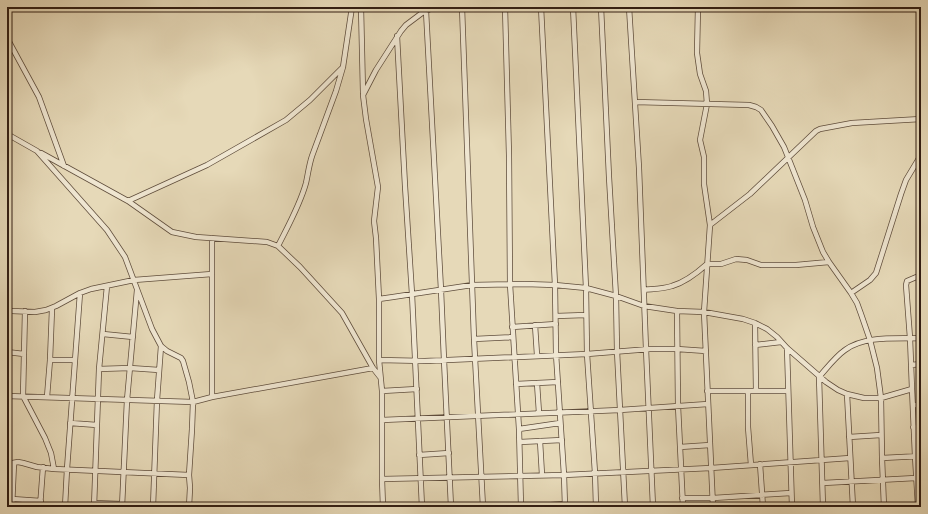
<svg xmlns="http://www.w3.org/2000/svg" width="928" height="514" font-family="'Libre Caslon Text',serif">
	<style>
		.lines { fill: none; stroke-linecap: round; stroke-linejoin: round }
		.street-casing { stroke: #5f4d3c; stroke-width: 6 }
		.street { stroke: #efe6d1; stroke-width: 4.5 }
	</style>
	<rect width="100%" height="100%" fill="#e6d9b8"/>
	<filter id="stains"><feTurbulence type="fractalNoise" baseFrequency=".005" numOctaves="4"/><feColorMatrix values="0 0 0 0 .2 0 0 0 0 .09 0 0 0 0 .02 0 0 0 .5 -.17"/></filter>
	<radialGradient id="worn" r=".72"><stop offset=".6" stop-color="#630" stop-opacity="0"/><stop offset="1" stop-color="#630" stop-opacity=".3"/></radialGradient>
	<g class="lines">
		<defs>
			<path id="street" d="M361 7 363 93
				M462 7 474 339 483 507
				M505 7 509 155 510 284 519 429 521 507
				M541 7 555 285 556 354 564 475 565 507
				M573 7 586 288 587 354 595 473 596 507
				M601 7 609 177 616 296 617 351 625 507
				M629 7 639 168 646 349 653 507
				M698 7 697 53 700 74 706 91 707 104 700 140 704 157V184L710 225
				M426 11 441 290 444 360 451 507
				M397 36 405 186 412 294 422 507
				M7 38 39 97 64 166
				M635 102 749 105 756 107 761 110 772 126 784 147 788 157 805 200 813 227 823 252 829 262 851 293 857 303 861 314 870 340 877 368 881 398 882 458 884 507
				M7 134 37 151 107 230 125 257 152 329 161 346 167 351 181 358 183 361 189 382 193 402 192 429 189 475 190 488 189 507
				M41 153 128 201 172 232 196 237 267 242 278 246 300 267 342 313 373 368 380 377
				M128 201 207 165 286 120 310 100 343 67
				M212 238V397
				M278 246C288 226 300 205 306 183 308 174 309 165 312 156L336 91 343 67 352 7
				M644 290C653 289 663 289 672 286 686 282 697 273 707 264H721L736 259 747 260 761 265H796L829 262
				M851 293 870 280 876 273 901 194 906 180 921 155
				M379 299 393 297 472 285 525 284 555 285 586 288 616 296 644 306 677 311 704 312 743 319 755 323 767 329 777 337 787 348 826 382 838 390 847 394 864 398H881L912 389 910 338 906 285 907 281 921 275
				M7 309 12 311 35 312 46 310 56 306 80 293 91 289 134 280 212 274
				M25 311 23 396 45 438 51 453 54 469
				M677 311 678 406 683 507
				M556 316 586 315
				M755 323 756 391
				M535 325 537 355
				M512 327 556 324
				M103 334 133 337
				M474 339 513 337
				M755 345 781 342
				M787 348 792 507
				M7 352 24 354
				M50 360H75
				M379 360 425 361 587 354 650 349H677L706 351
				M911 365 921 364
				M99 369 130 368 159 370
				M537 383 539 413
				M516 384 558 382
				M912 389 915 456 918 507
				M382 391 417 389
				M707 391H788
				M748 391V427L751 465
				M847 394 853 507
				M7 396 193 402 212 397 373 368
				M47 397 50 360 52 309
				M913 405H921
				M382 420 620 410 708 404
				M70 423 97 425
				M913 427 921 428
				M519 429 560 423
				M849 437 881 435
				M540 441 542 475
				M520 442 562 440
				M680 447 710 445
				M419 455 449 453
				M882 458 921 456
				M7 464 18 462 23 463 37 467 54 469 189 475
				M760 464 763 507
				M382 479 564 475 711 468 850 458
				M823 483 916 478
				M682 498H713L791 493
				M12 499 41 501
				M94 503 122 504
				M12 507 14 463
				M40 507 43 467
				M65 507 67 469 80 293
				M94 507 99 369 107 286
				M122 507 127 400 137 290
				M153 507 157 400 161 346
				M383 507 382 479V391L379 360V299L376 238 374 221 378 187 366 119 363 95 376 70 401 31 406 25 422 13 434 7
				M521 507 565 504
				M713 507 704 312 710 225 750 194 816 131 820 129 852 123 921 119
				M823 507 819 377C827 368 835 357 845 350 865 335 898 339 921 338"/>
		</defs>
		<!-- street casing -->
		<use href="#street" class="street-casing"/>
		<!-- street -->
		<use href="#street" class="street"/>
	</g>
	<!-- margin -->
	<rect width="928" height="514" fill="none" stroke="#e6d9b8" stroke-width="24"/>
	<rect x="8" y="8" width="912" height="498" fill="none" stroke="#321e13" stroke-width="2"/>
	<rect x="12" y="12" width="904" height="490" fill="none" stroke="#321e13"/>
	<rect width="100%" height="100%" filter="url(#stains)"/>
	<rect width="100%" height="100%" fill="url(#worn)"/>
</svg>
